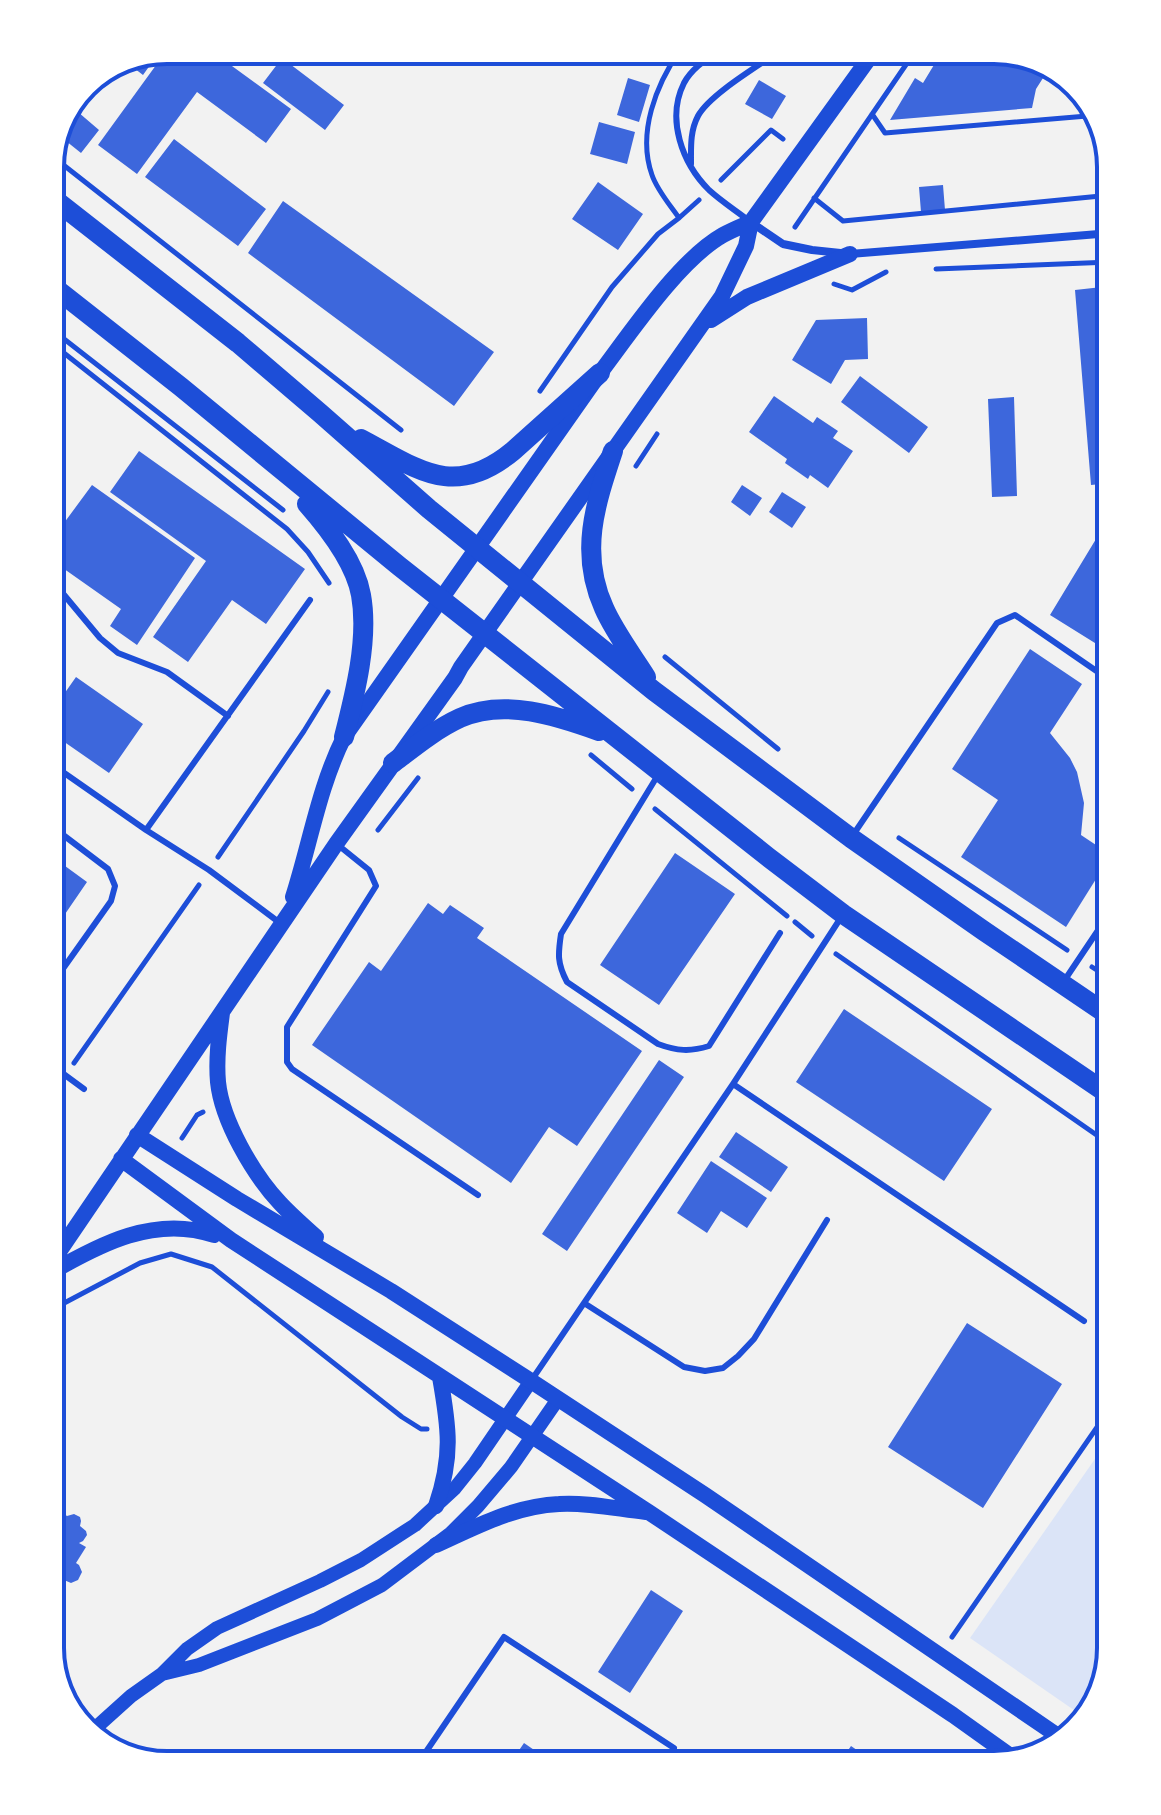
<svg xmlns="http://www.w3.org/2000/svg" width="1161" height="1815" font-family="'DM Sans',sans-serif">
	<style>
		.green { fill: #dbe4f7 }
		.building { fill: #3d67dc }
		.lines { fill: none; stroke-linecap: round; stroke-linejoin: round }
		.path { stroke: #1d4ed8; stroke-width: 5 }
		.service { stroke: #1d4ed8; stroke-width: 6 }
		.minor { stroke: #1d4ed8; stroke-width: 8 }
		.tertiary { stroke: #1d4ed8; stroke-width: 14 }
		.secondary { stroke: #1d4ed8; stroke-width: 16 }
		.primary { stroke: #1d4ed8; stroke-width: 20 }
		.rim { fill: none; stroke: #1d4ed8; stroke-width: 4 }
	</style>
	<rect width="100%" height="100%" fill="#f2f2f2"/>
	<!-- green -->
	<path class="green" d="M1111 1436V1648L1095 1707 1084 1717 970 1638Z"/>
	<!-- building -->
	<path class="building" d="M167 50H210L291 109 266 143 197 92 137 174 98 145Z
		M943 50H1002L1050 67 1036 89 1032 108 890 120 915 78 923 83Z
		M158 54 143 75 130 65Z
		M282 58 344 105 325 130 263 83Z
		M628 78 650 85 639 122 617 115Z
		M759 80 786 96 772 119 745 104Z
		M78 112 99 130 81 153 61 137Z
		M599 122 635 132 627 164 590 154Z
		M174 139 266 209 238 246 145 177Z
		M598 182 643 214 618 250 572 219Z
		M943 185 945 210 921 212 919 187Z
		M283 201 494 352 454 406 248 253Z
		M1111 286V483L1091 485 1075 290Z
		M867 318 868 359 845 360 831 384 792 360 816 320Z
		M860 376 928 427 909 453 841 402Z
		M774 396 813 423 817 417 838 431 833 438 853 451 828 488 810 475 808 479 785 463 787 459 749 432Z
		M1014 397 1017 496 992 497 988 399Z
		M139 451 305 569 266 624 232 600 188 662 153 637 206 561 110 492Z
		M92 485 195 558 137 645 110 626 121 609 50 559V542Z
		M742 485 762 498 750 516 731 502Z
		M782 492 806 507 792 528 769 512Z
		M1111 538V653L1050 615 1096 539Z
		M1030 649 1082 684 1050 733 1070 758 1077 772 1084 803 1081 835 1111 855 1066 927 961 857 998 800 952 769Z
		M76 677 143 724 109 773 50 732V714Z
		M675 853 735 894 659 1005 600 965Z
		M50 855 87 882 50 936Z
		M428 903 443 914 450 905 484 928 477 938 642 1051 577 1146 549 1127 511 1183 312 1045 369 962 381 971Z
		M844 1009 992 1109 944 1181 796 1082Z
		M659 1060 684 1077 567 1251 542 1234Z
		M736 1132 788 1167 771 1192 719 1157Z
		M711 1161 767 1198 747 1228 721 1211 707 1233 677 1213Z
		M967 1323 1062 1384 983 1508 888 1447Z
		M61 1512 67 1516 74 1514 80 1517 81 1521 80 1526 86 1531 87 1535 83 1541 79 1543 86 1547 76 1563 79 1565 82 1572 78 1580 71 1583 64 1580 50 1600V1523L53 1514Z
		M651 1590 683 1611 630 1693 598 1672Z
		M524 1743 556 1765H509Z
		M851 1746 879 1765H838Z"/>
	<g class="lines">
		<!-- path -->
		<path class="path" d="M872 114 885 133 1099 115
			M52 156 401 430
			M721 180 771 130 783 139
			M814 198 843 221 1111 195
			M679 218 699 200
			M795 227 916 50
			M936 269 1111 262
			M834 284 852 290 886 272
			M50 328 283 510
			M50 342 287 529 308 552 329 583
			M540 391 612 287 658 234 679 218C670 205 657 190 652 175 637 133 656 85 680 50
			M636 466 657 434
			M665 657 778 749
			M591 755 632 789
			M655 809 787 916
			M378 830 418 778
			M899 838 1067 950
			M218 857 304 731 328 692
			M795 922 812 936
			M836 954 1111 1145
			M1092 967 1111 979
			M74 1063 199 885
			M50 1098 57 1088
			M182 1138 197 1115 203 1112
			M50 1309 51 1310 140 1263 171 1254 212 1267 402 1417 421 1429H427
			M952 1637 1111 1407"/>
		<!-- service -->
		<path class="service" d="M720 50C707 59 692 68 684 83 666 119 682 163 709 190 721 201 735 210 748 220
			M691 164C691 147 690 131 698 116 710 94 760 65 781 50
			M50 578 100 638 118 653 167 672 228 716
			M50 763 146 830 209 870 280 923
			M658 775 561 934C558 954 557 963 567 982L658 1044C677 1051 690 1052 709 1046L780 933
			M146 830 310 600
			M853 835 997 623 1015 615 1111 681
			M338 845 369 870 376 886 287 1027V1062L292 1069 478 1195
			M1064 981 1111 911
			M50 987 111 901 115 886 108 869 50 825
			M50 1064 84 1089
			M733 1084 1084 1321
			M584 1303 684 1367 705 1371 723 1368 738 1356 754 1339 827 1220
			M533 1378 733 1084 840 919
			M417 1765 504 1637 674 1748"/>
		<!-- minor -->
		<path class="minor" d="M752 223 783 244 812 250 850 254 1111 233"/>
		<!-- tertiary -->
		<path class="tertiary" d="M162 1674 199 1665 317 1619 382 1585 451 1533 478 1506 511 1467 558 1399
			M91 1732 131 1696 162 1674 187 1649 217 1628 320 1581 361 1560 415 1525 455 1488 475 1463 531 1381"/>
		<!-- secondary -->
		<path class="secondary" d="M711 320 747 297 850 254
			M293 897C310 844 319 787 344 737L600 373C631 332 679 260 723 235 732 230 742 226 751 222
			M222 1013C219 1036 216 1059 218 1082 222 1121 253 1174 280 1203 291 1215 304 1226 316 1237
			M137 1135 237 1199 391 1291 531 1381 705 1495 1061 1738
			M121 1159 231 1240 650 1513 953 1715 1016 1760
			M50 1265 336 844 455 678 461 667 722 296 746 246 751 222 875 50
			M50 1273C100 1244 155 1215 214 1235
			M436 1506C453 1456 449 1428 440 1377
			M436 1545C476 1527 514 1506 559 1504 586 1502 618 1509 646 1512"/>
		<!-- primary -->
		<path class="primary" d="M50 196 238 343 320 413 429 509 654 691 851 838 984 931 1111 1017
			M50 284 181 387 399 566 768 857 843 914 1111 1096
			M361 439C418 469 454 500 513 451L600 373
			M613 451C595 505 579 553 604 608 614 631 632 655 646 677
			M307 504C329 529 355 562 361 595 369 639 355 694 344 737
			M393 763C414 747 436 729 460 718 504 698 557 716 599 731"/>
	</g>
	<!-- crop -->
	<path d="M0 0H1161V1815H0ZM167 64H994A103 103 0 0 1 1097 167V1648A103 103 0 0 1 994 1751H167A103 103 0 0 1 64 1648V167A103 103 0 0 1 167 64Z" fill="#fff" fill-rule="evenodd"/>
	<path class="rim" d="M167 64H994A103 103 0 0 1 1097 167V1648A103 103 0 0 1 994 1751H167A103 103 0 0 1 64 1648V167A103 103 0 0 1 167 64Z"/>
</svg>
